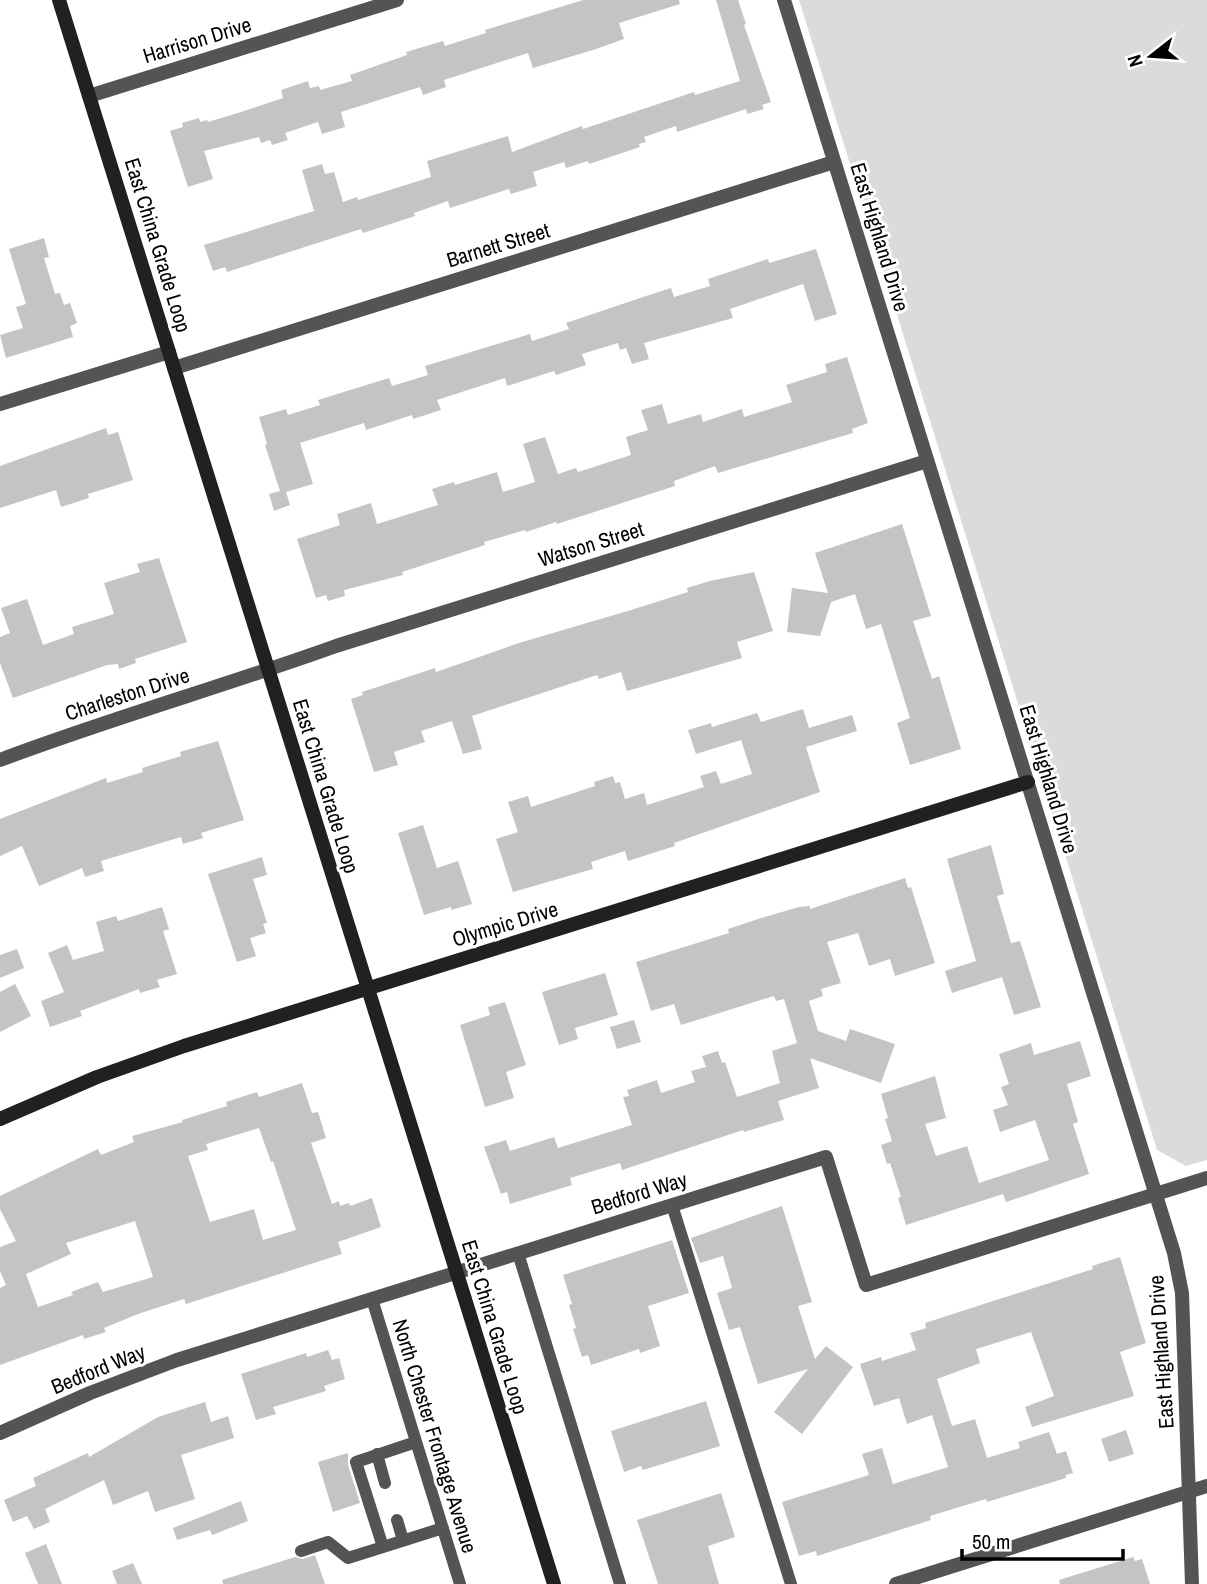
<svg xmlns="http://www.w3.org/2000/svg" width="1207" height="1584" font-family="'Archivo Narrow',sans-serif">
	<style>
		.green { fill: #dbdbdb }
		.building { fill: #c4c4c4; fill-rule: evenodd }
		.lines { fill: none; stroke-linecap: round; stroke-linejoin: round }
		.lane { stroke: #545454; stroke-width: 12 }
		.street { stroke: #545454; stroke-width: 14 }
		.secondary { stroke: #212121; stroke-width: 14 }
		.labels { text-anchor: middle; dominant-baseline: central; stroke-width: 6; stroke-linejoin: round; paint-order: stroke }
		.street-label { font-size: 21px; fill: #000; stroke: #fff }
	</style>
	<rect width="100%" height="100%" fill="#fff"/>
	<!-- green -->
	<path class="green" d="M799 0H1207V1160L1186 1166 1157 1150Z"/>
	<!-- building -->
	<path class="building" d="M583 0H679L680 4 619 23 624 39 596 49 533 68 528 53 444 80 446 87 423 95 420 87 341 112 345 127 322 134 318 122 285 133 288 140 272 145 270 140 261 143 259 137 204 151 213 179 188 187 170 131 183 127 182 123 199 118 200 122 207 120 208 122 241 112 283 98 281 90 308 81 310 88 319 86 320 90 352 81 350 75 407 55 406 52 443 41 445 46 486 33 485 30Z
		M716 0H738L746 24 744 25 771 102 762 105 764 109 747 114 746 109 677 132 676 126 644 137 646 142 639 144 640 147 589 164 588 161 566 168 564 162 533 172 537 186 511 194 509 189 450 208 448 201 414 213 415 216 363 233 361 229 227 272 225 267 213 271 204 245 314 211 302 170 322 164 325 174 334 172 343 202 357 197 358 200 431 177 427 161 508 136 512 152 582 126 583 129 694 92 695 95 740 81Z
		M44 238 49 257 44 258 55 294 60 293 64 305 70 303 77 323 70 326 73 337 6 358 0 335 23 328 16 307 26 304 9 249Z
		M816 249 837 314 815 321 803 284 730 309 733 318 644 343 649 359 632 364 626 348 620 350 618 343 582 354 586 365 556 375 554 371 507 386 505 378 437 400 441 410 413 419 412 415 366 430 364 423 300 443 313 484 286 492 290 505 274 511 269 494 280 491 265 445 267 444 259 417 286 409 288 415 320 405 318 400 389 378 392 386 428 375 425 366 458 356 530 334 532 341 569 329 566 323 646 296 671 288 674 297 710 286 708 279 768 259 769 263Z
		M847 357 868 423 852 429 853 433 718 473 715 466 674 481 675 486 557 524 556 522 526 532 525 530 484 542 485 545 402 572 403 575 344 590 345 596 328 601 326 595 316 598 297 539 340 525 337 514 371 503 377 524 438 505 432 489 454 482 455 485 497 472 503 492 535 482 523 444 545 437 558 474 576 468 578 472 631 455 626 437 648 430 641 410 662 404 668 424 701 414 703 422 742 409 744 417 792 402 786 385 827 372 825 364Z
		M106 428 108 435 118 432 133 480 88 494 89 498 61 507 56 490 0 508V466Z
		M902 524 931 616 913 621 932 679 939 676 961 749 910 765 897 723 910 718 881 624 866 629 855 594 831 602 820 636 787 632 792 588 828 593 815 553Z
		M159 558 187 642 135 659 136 663 119 669 118 664 107 665 13 698 0 663V637L10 633 1 608 27 599 43 645 74 634 72 627 114 614 104 583 140 572 137 564Z
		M754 572 773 631 737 642 742 658 627 691 621 672 599 679 597 675 472 716 482 749 463 754 452 721 421 731 425 742 394 752 398 765 374 772 351 699 363 695 362 692 435 668 436 672 519 643 631 610 688 592 687 588 710 581Z
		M803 709 809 728 852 715 857 731 806 747 820 792 674 843 675 846 628 861 625 851 591 862 593 869 513 892 496 839 518 832 508 802 528 796 531 807 595 786 594 782 613 776 615 783 620 782 625 799 644 793 647 805 704 787 700 776 716 771 721 784 752 774 741 740 696 754 688 730 711 723 712 727 757 713 761 722Z
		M218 741 244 820 201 833 203 838 183 844 181 837 101 861 104 871 85 877 82 868 39 886 22 846 0 856V819L106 778 107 783 143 772 142 768 181 756 180 752Z
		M423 825 437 868 458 861 472 904 451 910V907L424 915 398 833Z
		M991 845 1004 894 997 896 1011 943 1020 941 1041 1007 1014 1015 1002 977 952 993 945 971 976 961 947 859Z
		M262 857 267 875 253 879 267 923 263 924 266 933 250 938 256 956 237 962 208 874Z
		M905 878 908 888 911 887 935 963 895 976 890 959 869 966 858 933 827 942 841 983 821 989 823 996 809 1001 818 1031 846 1041 850 1029 895 1044 881 1083 810 1058 819 1088 778 1101 784 1120 744 1132 743 1130 622 1170 620 1163 570 1178 572 1185 510 1204 507 1192 501 1194 484 1147 506 1140 510 1151 554 1137 558 1148 632 1125 623 1097 629 1096 627 1090 657 1080 661 1093 695 1082 691 1071 706 1067 702 1056 718 1051 722 1063 725 1062 737 1097 780 1083 772 1051 797 1043 784 999 776 1001 774 996 681 1025 674 1004 651 1011 636 962 729 933 728 929 761 918 799 907 810 906V909Z
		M162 907 169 929 163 931 177 974 157 980 160 987 140 993 139 989 80 1011 82 1016 50 1027 41 1001 64 992 48 953 67 945 73 960 104 951 96 922 116 916 118 921Z
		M17 949 24 968 0 978V955Z
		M605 973 618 1015 575 1028 578 1039 559 1045 542 992Z
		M15 984 31 1016 0 1032V992Z
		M505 1002 526 1065 506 1072 514 1098 485 1107 460 1025 490 1015 488 1007Z
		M634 1020 641 1042 617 1049 610 1027Z
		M1080 1041 1091 1076 1067 1084 1078 1122 1073 1124 1089 1174 1006 1202 1003 1194 906 1225 898 1198 901 1197 890 1163 887 1164 881 1145 892 1141 885 1119 888 1118 881 1094 935 1076 946 1118 925 1124 936 1156 967 1146 979 1183 1049 1160 1035 1120 1000 1132 993 1110 1008 1105 1001 1087 1009 1084 999 1054 1031 1043 1034 1055Z
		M302 1083 312 1113 318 1112 326 1138 311 1143 332 1204 339 1201 340 1206 349 1203 350 1206 372 1198 381 1227 338 1242 342 1254 186 1304 184 1299 138 1314 104 1328 106 1332 84 1339 83 1335 0 1365V1288L6 1285 0 1271V1247L16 1241 0 1209V1196L98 1149 101 1155 134 1142 132 1136 183 1122 182 1120 227 1106 226 1102 257 1092 259 1097ZM259 1128 271 1162 273 1161 296 1230 263 1240 254 1209 210 1222 188 1156 208 1150 206 1144ZM135 1221 153 1277 103 1292 98 1282 71 1292 73 1295 38 1307 26 1274 71 1254 66 1243Z
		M782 1206 812 1302 798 1306 815 1359 826 1346 853 1367 802 1434 774 1412 808 1369 758 1384 740 1327 729 1330 717 1293 732 1288 723 1256 700 1263 691 1238Z
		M672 1240 689 1293 648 1306 660 1346 640 1353 639 1349 591 1365 588 1355 582 1357 573 1329 576 1328 569 1305 572 1304 563 1275Z
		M1120 1257 1146 1343 1120 1352 1134 1396 1032 1427 1025 1407 1054 1396 1031 1332 976 1349 980 1363 937 1379 952 1426 975 1419 987 1458 1020 1448 1018 1442 1049 1432 1057 1454 1066 1451 1073 1473 1066 1475V1478L987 1502 986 1499 930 1516 931 1520 817 1556 816 1551 799 1556 782 1502 869 1475 862 1454 882 1448 893 1484 948 1467 932 1415 907 1424 899 1398 874 1406 860 1364 881 1357 882 1361 916 1350 910 1333 926 1328 925 1323 1093 1269 1092 1266Z
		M328 1350 332 1360 339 1358 345 1379 324 1386 326 1391 273 1407 276 1414 256 1420 241 1374 306 1353 307 1357Z
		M706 1401 720 1446 643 1470 641 1466 624 1472 611 1431Z
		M205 1402 211 1422 228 1416 234 1438 181 1455 195 1499 155 1512 148 1491 113 1505 104 1480 45 1509 50 1522 34 1529 27 1516 13 1522 4 1500 36 1486 33 1478 88 1453 89 1457 158 1417Z
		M1126 1430 1134 1454 1109 1462 1101 1439Z
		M348 1453V1465L360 1503 333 1512 318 1462Z
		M721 1493 735 1537 708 1546 719 1584H658L637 1520Z
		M241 1501 248 1521 212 1535 210 1530 177 1540 173 1528Z
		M46 1544 62 1584H38L25 1553Z
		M315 1555 325 1584H223L222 1580 295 1557 303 1559Z
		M1133 1557 1135 1561 1142 1559 1150 1584H1060L1059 1580Z
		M133 1563 142 1584H117L112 1571Z"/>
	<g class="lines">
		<!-- lane -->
		<path class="lane" d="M672 1205 791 1584
			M518 1253 620 1584
			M372 1299 460 1584
			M416 1442 356 1462 383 1547 443 1528
			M377 1454 385 1483
			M397 1520 403 1540
			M301 1551 328 1542 348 1558 383 1547"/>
		<!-- street -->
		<path class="street" d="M784 0 1174 1253 1182 1293 1192 1584
			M89 96 397 0
			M174 368 834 162
			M0 404 169 352
			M0 760C111 718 225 686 336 646L927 461
			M0 1433 90 1393 177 1360 826 1157 866 1285 1207 1178
			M896 1584 1207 1486"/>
		<!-- secondary -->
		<path class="secondary" d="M59 0 554 1584
			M0 1119 97 1077 184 1046 1028 782"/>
	</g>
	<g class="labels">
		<!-- street labels -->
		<g class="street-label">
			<text transform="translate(197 40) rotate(-17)">Harrison Drive</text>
			<text transform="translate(880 237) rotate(73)">East Highland Drive</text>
			<text transform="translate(158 245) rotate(73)">East China Grade Loop</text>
			<text transform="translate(498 245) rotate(-17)">Barnett Street</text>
			<text transform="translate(591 544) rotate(-17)">Watson Street</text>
			<text transform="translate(127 694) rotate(-18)">Charleston Drive</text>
			<text transform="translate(1049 779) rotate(73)">East Highland Drive</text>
			<text transform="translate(326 786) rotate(73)">East China Grade Loop</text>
			<text transform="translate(505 924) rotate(-17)">Olympic Drive</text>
			<text transform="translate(639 1193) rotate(-17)">Bedford Way</text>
			<text transform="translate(495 1327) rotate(73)">East China Grade Loop</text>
			<text transform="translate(1161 1352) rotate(-94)">East Highland Drive</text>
			<text transform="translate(98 1369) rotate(-22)">Bedford Way</text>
			<text transform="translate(435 1436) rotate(73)">North Chester Frontage Avenue</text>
		</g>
	</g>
	<!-- north arrow -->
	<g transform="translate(1151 56) rotate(253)" stroke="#ffffff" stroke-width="5" paint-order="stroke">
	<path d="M0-5L12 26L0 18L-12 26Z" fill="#000000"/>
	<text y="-10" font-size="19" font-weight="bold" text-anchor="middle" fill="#000000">N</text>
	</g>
	<!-- scale -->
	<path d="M962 1549v10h161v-10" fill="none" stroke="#000000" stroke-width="3.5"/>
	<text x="972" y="1549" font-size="21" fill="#000000" stroke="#ffffff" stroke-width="5" paint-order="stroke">50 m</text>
</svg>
